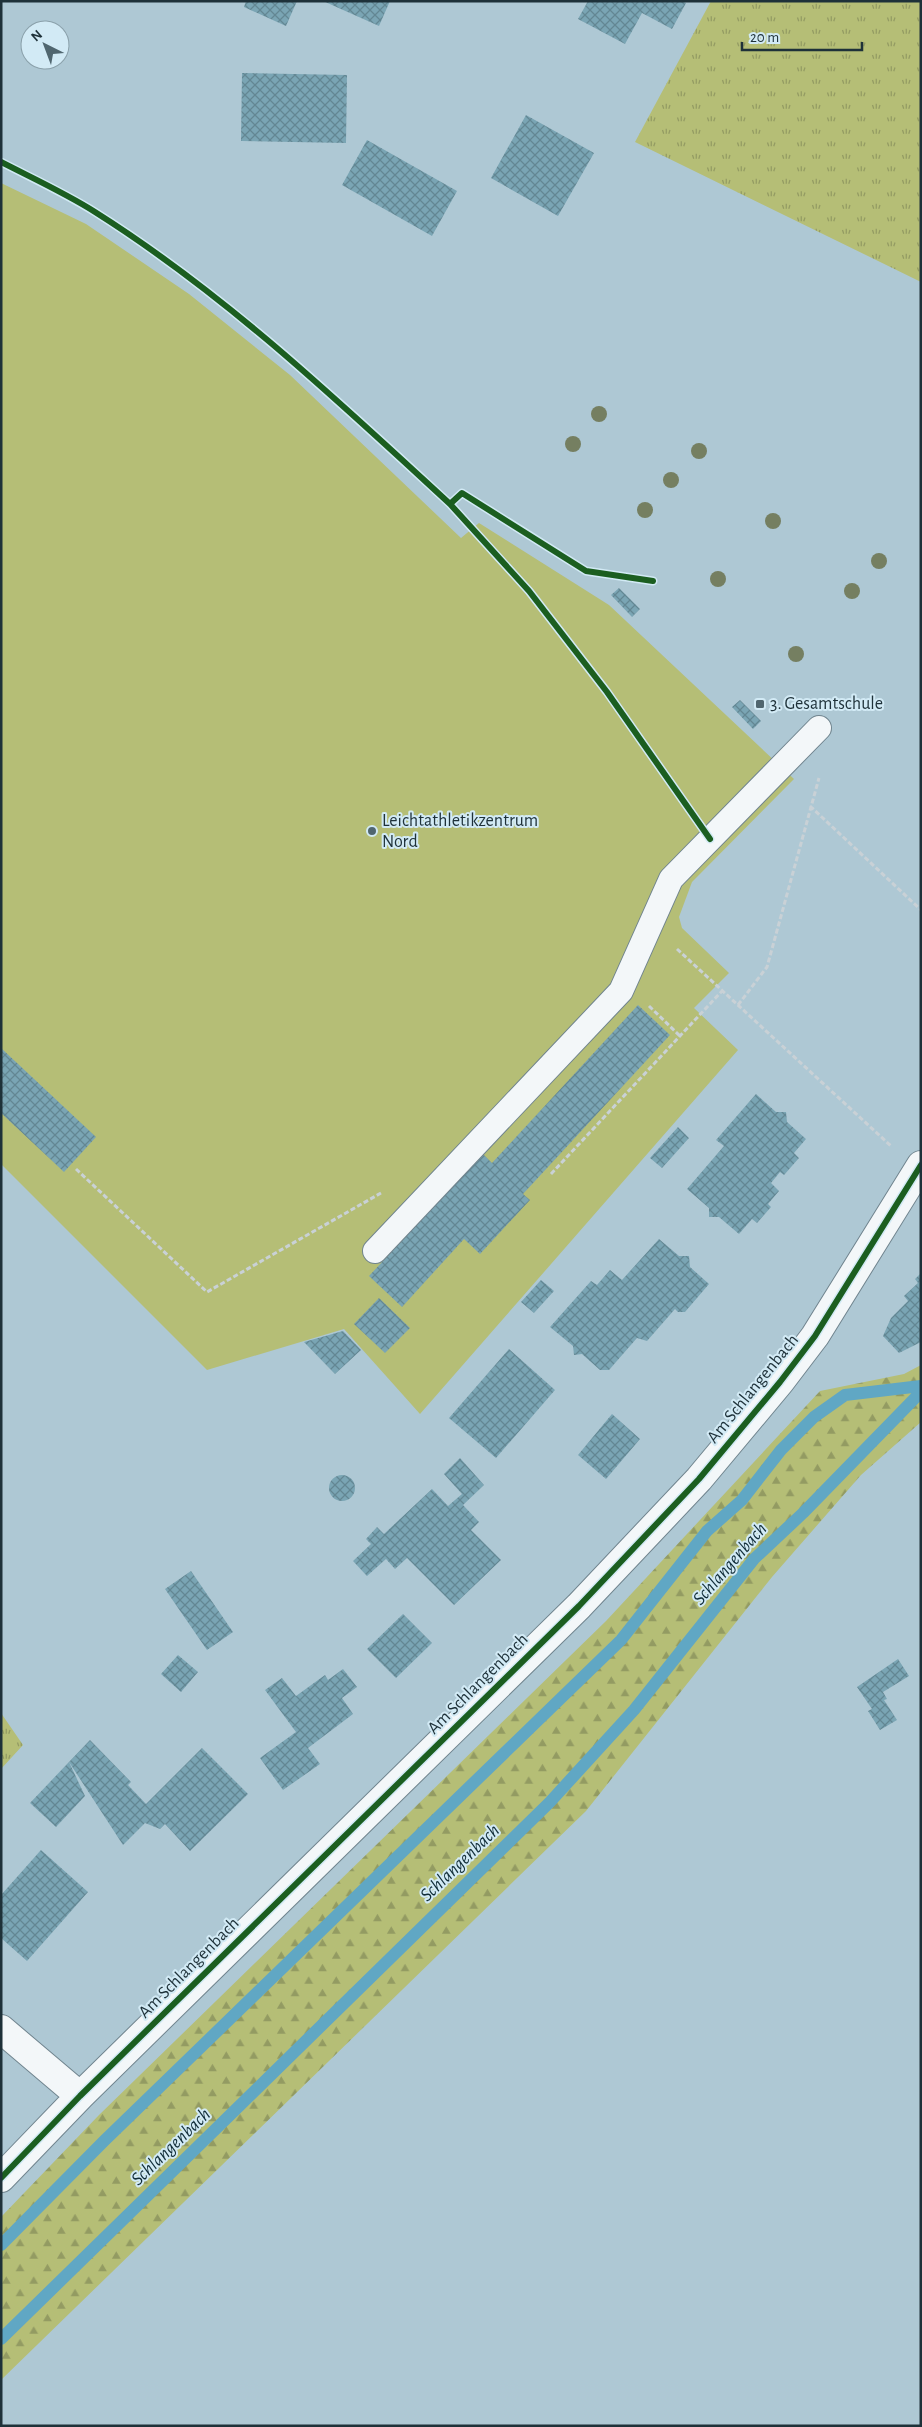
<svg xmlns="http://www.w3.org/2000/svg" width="922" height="2427" font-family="'Alegreya Sans',sans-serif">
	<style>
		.grass { fill: url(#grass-tufts) }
		.forest { fill: url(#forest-firs) }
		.pitch { fill: #b5be76 }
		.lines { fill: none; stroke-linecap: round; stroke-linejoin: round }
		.stream { stroke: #60a7c4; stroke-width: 12 }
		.building { fill: url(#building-cross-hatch) }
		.lane-casing { stroke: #70848e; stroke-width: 26 }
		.street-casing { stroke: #70848e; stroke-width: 30 }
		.path { stroke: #c9d1d6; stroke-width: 3; stroke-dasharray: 5 2.5; stroke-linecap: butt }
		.lane { stroke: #f3f7f9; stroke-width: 24 }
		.street { stroke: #f3f7f9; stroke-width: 28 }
		.cycleway-casing { stroke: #d2eaf5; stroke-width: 9 }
		.cycleway { stroke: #1b5e20; stroke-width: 6 }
		.tree { fill: #757f61 }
		.poi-dot { fill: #50666f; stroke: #d2eaf5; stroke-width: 2 }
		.labels { text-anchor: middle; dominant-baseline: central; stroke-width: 4; stroke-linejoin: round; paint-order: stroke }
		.poi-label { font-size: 18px; fill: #1e3139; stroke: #d2eaf5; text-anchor: start }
		.street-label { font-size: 18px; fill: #1e3139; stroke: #d2eaf5 }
		.water-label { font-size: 19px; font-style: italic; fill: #112d38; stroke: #d2eaf5 }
	</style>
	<defs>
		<pattern id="grass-tufts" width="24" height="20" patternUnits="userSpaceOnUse" patternTransform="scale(1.25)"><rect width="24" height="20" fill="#b5be76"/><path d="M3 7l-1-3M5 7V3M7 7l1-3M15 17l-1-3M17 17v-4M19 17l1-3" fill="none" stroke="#939b62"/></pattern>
		<pattern id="forest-firs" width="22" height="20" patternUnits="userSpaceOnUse" patternTransform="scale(1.25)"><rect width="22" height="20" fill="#b5be76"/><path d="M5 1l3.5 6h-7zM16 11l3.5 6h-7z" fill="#939b62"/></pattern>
		<pattern id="building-cross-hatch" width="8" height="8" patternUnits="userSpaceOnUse" patternTransform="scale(1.25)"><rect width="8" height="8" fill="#7aa5b4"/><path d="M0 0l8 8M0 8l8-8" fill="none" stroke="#638793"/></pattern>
	</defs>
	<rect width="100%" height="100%" fill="#aec8d4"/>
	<!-- grass -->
	<path class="grass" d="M711 1H921V282L635 142Z
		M1 1713 23 1745 1 1769Z"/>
	<!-- forest -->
	<path class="forest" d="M921 1365V1422L861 1475 772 1577 586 1811 1 2380V2217L99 2115 606 1621 820 1391 904 1374Z"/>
	<!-- pitch -->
	<path class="pitch" d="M1 183 86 224 189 294 290 375 461 538 479 523 609 605 794 779 692 882 679 917 682 928 729 973 694 1008 738 1050 420 1414 344 1329 207 1370 1 1164Z"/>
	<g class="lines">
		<!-- stream -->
		<path class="stream" d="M1 2245 104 2141 621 1640 707 1531 742 1500 781 1450 814 1417 845 1395 921 1386
			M1 2339 550 1802 634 1710 754 1559 803 1513 921 1392"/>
	</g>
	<!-- building -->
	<path class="building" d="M246 1H297L286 26 244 7Z
		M323 1H390L379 26Z
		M588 1H682L686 3 672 29 642 13 625 44 578 19Z
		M242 73 347 75 346 143 241 141Z
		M526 115 594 153 558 216 491 178Z
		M367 140 457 191 432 236 342 185Z
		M619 588 640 609 632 617 611 595Z
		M740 700 761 721 753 729 732 707Z
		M638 1005 670 1035 523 1194 530 1200 480 1254 464 1239 402 1307 369 1276 483 1154 492 1163Z
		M1 1048 96 1137 64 1172 1 1113Z
		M756 1094 776 1112H786L787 1122 806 1139 794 1153 799 1158 784 1175 780 1172 771 1183 779 1191 768 1204 771 1207 757 1223 752 1219 739 1234 719 1217H709V1208L687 1189 724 1146 716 1140Z
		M678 1127 689 1138 662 1168 650 1158Z
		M659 1239 679 1256H689L690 1267 709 1284 685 1312H678L675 1309 647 1341 637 1338 609 1370H600L582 1354 574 1355 573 1346 550 1327 591 1281 597 1285 610 1270 622 1280Z
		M921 1273V1342L899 1353 883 1336 891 1318 908 1301 904 1296 918 1283 915 1279Z
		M541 1280 554 1291 534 1313 521 1302Z
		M379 1298 410 1328 385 1353 354 1324Z
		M343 1331 361 1350 335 1374 304 1342Z
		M509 1349 555 1390 496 1458 449 1418Z
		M612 1414 640 1439 606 1479 578 1455Z
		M460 1458 484 1485 463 1505 479 1522 471 1530 501 1560 454 1605 407 1558 395 1569 386 1559 367 1576 353 1561 371 1544 366 1539 377 1527 384 1534 432 1489 448 1506 462 1494 444 1474Z
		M329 1488a13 13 0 1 1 26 0a13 13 0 1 1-26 0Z
		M191 1571 233 1632 207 1650 165 1589Z
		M403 1614 432 1643 396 1678 367 1649Z
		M178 1655 198 1672 181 1692 161 1674Z
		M898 1659 909 1676 883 1692 887 1699 884 1700 897 1720 880 1730 868 1711 872 1709 857 1687Z
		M343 1669 357 1687 342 1698 353 1714 308 1748 320 1764 283 1790 260 1758 296 1732 265 1690 282 1678 296 1696 325 1675 328 1680Z
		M90 1740 131 1782 128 1785 146 1804 202 1748 248 1794 190 1851 165 1824 160 1829 145 1823 123 1845 69 1762Z
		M69 1762 85 1796 56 1827 30 1803Z
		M41 1850 88 1892 27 1961 1 1938V1895Z"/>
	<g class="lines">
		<defs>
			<path id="lane" d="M375 1251 621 991 671 879 819 728"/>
			<path id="street" d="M1 2029 80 2096
				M1 2178 80 2096 579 1606 699 1479 780 1382 815 1336 921 1165"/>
		</defs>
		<!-- lane casing -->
		<use href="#lane" class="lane-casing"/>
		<!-- street casing -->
		<use href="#street" class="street-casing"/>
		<!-- path -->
		<path class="path" d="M810 806 921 910
			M677 949 891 1146
			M738 1005 767 967 819 778
			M649 1006 680 1036
			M76 1169 207 1292 381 1193
			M551 1174 722 991"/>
		<!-- lane -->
		<use href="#lane" class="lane"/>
		<!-- street -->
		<use href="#street" class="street"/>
		<defs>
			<path id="cycleway" d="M1 162C32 178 65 193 95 212 225 294 337 400 450 504L462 493 586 571 653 581
				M450 504 529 591 607 692 710 839
				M1 2178 80 2096 579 1606 699 1479 780 1382 815 1336 921 1165"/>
		</defs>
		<!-- cycleway casing -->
		<use href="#cycleway" class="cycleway-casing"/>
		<!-- cycleway -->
		<use href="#cycleway" class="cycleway"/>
	</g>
	<!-- trees -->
	<g class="tree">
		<circle cx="599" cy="414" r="8"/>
		<circle cx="573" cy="444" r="8"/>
		<circle cx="699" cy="451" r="8"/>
		<circle cx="671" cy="480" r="8"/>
		<circle cx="645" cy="510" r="8"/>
		<circle cx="773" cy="521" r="8"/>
		<circle cx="879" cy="561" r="8"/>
		<circle cx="718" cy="579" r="8"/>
		<circle cx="852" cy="591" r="8"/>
		<circle cx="796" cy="654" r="8"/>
	</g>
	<!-- markers -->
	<g class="poi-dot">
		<rect x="755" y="699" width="10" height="10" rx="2.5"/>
		<circle cx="372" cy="831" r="5"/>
	</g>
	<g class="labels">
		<!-- poi labels -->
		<g class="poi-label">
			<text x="770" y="704">3. Gesamtschule</text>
			<text x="382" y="821">Leichtathletikzentrum<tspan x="382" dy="21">Nord</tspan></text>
		</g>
		<!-- street labels -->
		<g class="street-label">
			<text transform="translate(753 1389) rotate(-51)">Am Schlangenbach</text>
			<text transform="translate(478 1684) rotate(-45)">Am Schlangenbach</text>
			<text transform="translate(189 1968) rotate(-45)">Am Schlangenbach</text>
		</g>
		<!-- water labels -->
		<g class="water-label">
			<text transform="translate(730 1564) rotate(-49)">Schlangenbach</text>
			<text transform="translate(460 1863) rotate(-44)">Schlangenbach</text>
			<text transform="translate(171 2147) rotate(-44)">Schlangenbach</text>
		</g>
	</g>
	<!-- border -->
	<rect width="922" height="2427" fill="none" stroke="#1e3139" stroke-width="5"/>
	<!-- north arrow -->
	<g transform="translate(45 45) rotate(318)"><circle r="24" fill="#d2eaf5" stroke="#8aa0aa"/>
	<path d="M0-4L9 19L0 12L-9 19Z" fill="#50666f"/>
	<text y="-8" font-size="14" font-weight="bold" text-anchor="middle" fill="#1e3139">N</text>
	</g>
	<!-- scale -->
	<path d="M742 42v8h120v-8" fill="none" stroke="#1e3139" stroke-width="2.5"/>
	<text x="750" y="42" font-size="15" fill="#1e3139" stroke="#d2eaf5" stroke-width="4" paint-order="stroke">20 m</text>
</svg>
